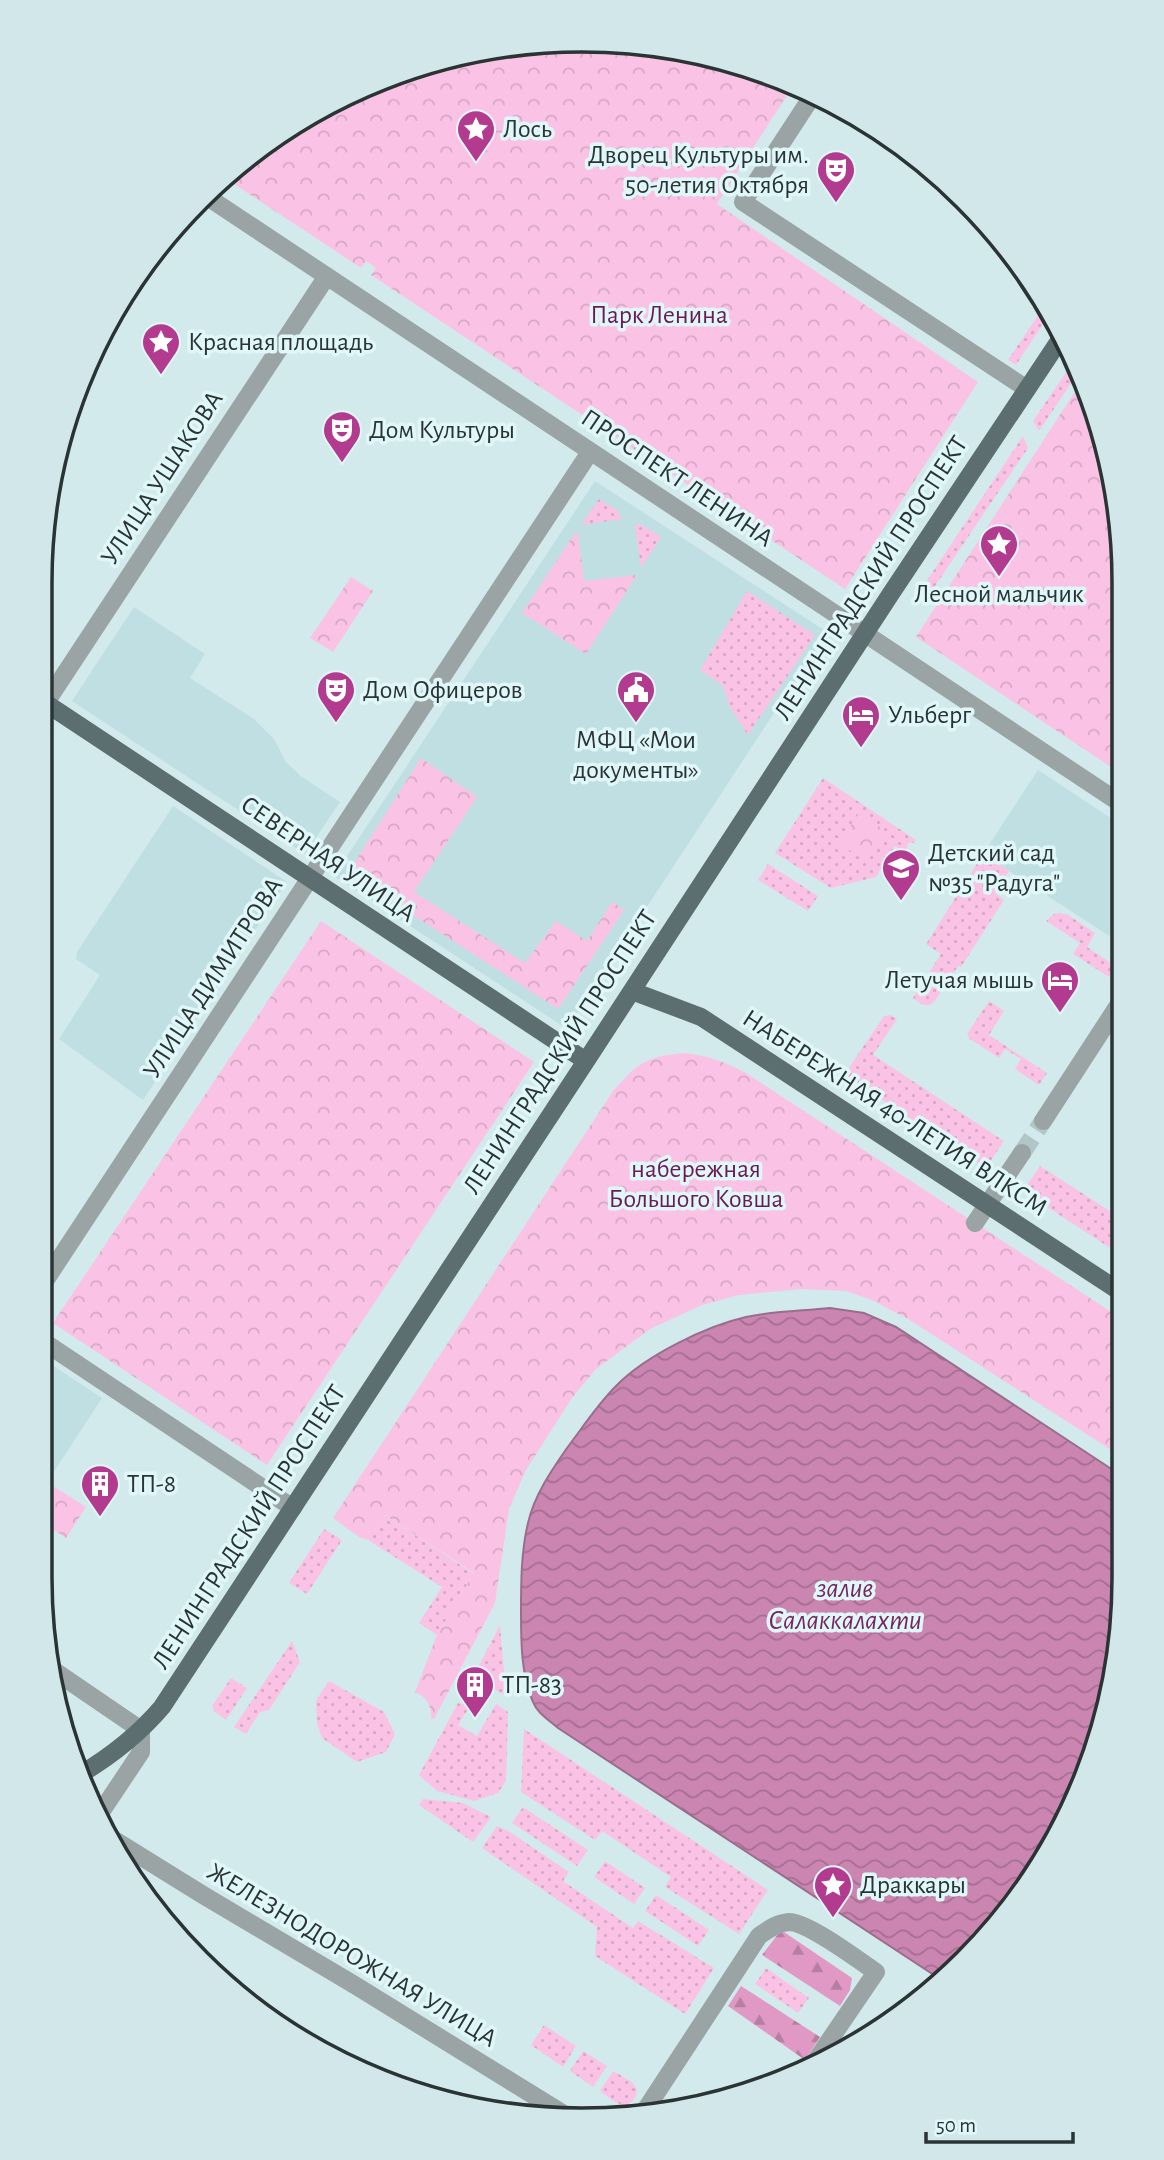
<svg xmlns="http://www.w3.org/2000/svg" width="1164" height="2160" font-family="'Alegreya Sans',sans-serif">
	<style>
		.built { fill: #bfdfe2 }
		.grass { fill: url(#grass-dots) }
		.forest { fill: url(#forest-firs) }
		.park { fill: url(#park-crowns) }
		.water { fill: url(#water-waves); stroke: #9b6d8c; stroke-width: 2 }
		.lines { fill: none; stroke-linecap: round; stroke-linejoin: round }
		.minor-tunnel { stroke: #b1c6c7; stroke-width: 18; stroke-dasharray: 18 9; stroke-linecap: butt }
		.minor { stroke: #9aa4a5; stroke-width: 18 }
		.major { stroke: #5d6e70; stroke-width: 18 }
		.labels { text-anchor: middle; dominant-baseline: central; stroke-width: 7; stroke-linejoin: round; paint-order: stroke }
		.poi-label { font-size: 26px; fill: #2b3435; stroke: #e0f7fa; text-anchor: start }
		.park-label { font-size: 26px; fill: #6c1a55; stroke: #e0f7fa }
		.street-label { font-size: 26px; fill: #2b3435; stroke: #e0f7fa }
		.water-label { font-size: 28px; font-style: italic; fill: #78265f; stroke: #e0f7fa }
		.rim { fill: none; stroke: #2b3435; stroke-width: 3.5 }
	</style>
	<defs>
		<pattern id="grass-dots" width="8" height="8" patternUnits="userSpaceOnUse" patternTransform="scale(1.75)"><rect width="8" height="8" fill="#fac3e5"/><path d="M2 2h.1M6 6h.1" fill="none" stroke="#d6a8c5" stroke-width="1.8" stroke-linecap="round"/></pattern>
		<pattern id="forest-firs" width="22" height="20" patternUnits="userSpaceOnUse" patternTransform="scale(1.75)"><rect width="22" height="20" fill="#e099c5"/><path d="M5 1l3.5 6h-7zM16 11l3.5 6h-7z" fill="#b67ea1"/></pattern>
		<pattern id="park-crowns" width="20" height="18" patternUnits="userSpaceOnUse" patternTransform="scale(1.75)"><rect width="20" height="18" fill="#fac3e5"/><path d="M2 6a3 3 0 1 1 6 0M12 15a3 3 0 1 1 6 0" fill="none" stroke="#d6a8c5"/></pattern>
		<pattern id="water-waves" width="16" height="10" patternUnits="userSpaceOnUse" patternTransform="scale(1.75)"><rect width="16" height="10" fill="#cb85b1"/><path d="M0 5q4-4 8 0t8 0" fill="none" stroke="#a56e91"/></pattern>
	</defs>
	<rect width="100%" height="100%" fill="#d3eaec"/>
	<!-- built -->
	<path class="built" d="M595 481 827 632 567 1029 334 876Z
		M134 607 205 654 190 678 254 719 275 740 285 761 302 777 340 802 305 854 72 701Z
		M1038 770 1120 824V930L1114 932 1111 937 983 854Z
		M173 806 287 882 143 1100 59 1039 100 975 76 959 77 952Z
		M40 1357 102 1398 40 1493Z"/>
	<!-- grass -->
	<path class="grass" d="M1045 305 1049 315 1016 365 1008 360Z
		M1073 362 1078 373 1039 431 1033 421Z
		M1023 436 1028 448 923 604 918 598V594Z
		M599 499 618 511 622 519 581 525Z
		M639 523 661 537 641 568 635 526Z
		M747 591 815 635 748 735 730 707 723 686 700 670Z
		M823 778 916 840 914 843H908L907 849 903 850 895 846 876 877 831 888 775 853Z
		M983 854 1009 871 995 893 1004 900 961 967 958 966 934 1002C926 1009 920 1003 913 998L941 954 926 944Z
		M768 864 818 896 808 911 758 880Z
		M1060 913 1068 915 1095 933 1087 947 1117 967 1109 977 1073 954 1080 943 1046 921 1054 914Z
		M989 1001 1004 1011 989 1035 1047 1073 1039 1085 1015 1069 1021 1059 1005 1049 999 1058 970 1039 967 1034Z
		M891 1015 897 1019 873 1055 1004 1141 986 1168 844 1075 884 1016Z
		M1040 1166 1113 1213 1121 1201V1230L1110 1248 1023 1191Z
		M385 1515 474 1574 437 1635 419 1623 442 1587 368 1540Z
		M324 1529 342 1540 307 1594 289 1583Z
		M500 1625 506 1696 473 1677Z
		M292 1641 300 1662 269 1710 260 1712 246 1734 234 1727Z
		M231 1678 247 1688 226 1720 215 1712 212 1706Z
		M329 1681 384 1712 395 1734 386 1752 357 1762 322 1738 317 1723 316 1700Z
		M458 1703 470 1706 458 1725 477 1736 496 1704 508 1712 506 1781 498 1793 474 1801 437 1791 419 1775Z
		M524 1729 768 1890 739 1934 665 1887 671 1877 602 1831 595 1840 521 1792Z
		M423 1799 463 1803 491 1817 473 1842 419 1805Z
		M523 1807 588 1850 577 1866 512 1823Z
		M497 1826 510 1832 569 1872 563 1881 633 1928 638 1921 714 1968 685 2014 595 1956 597 1927 482 1848Z
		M605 1861 645 1888 634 1904 594 1877Z
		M656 1895 709 1930 698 1946 645 1911Z
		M766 1968 809 1998 798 2013 755 1984Z
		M544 2025 576 2046 563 2067 531 2045Z
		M583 2051 607 2066 593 2087 570 2071Z
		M613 2071C619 2075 634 2081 636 2088 638 2092 636 2096 634 2099 624 2113 610 2098 600 2091Z"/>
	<!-- forest -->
	<path class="forest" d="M784 1932 852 1978 850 1990 840 2006 762 1955 778 1934Z
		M741 1986 820 2037 805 2060 728 2006Z"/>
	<!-- park -->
	<path class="park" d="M546 41 652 45 756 69 793 86 717 204 978 382 845 589 371 275 376 268 366 261 361 268 225 178 252 152 342 96 441 59Z
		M1074 393 1095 407 1119 512 1120 773 916 637Z
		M575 533H578L584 581 637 575 586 654 522 613Z
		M351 577 373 591 333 652 310 638Z
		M421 758 477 797 414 892 525 963 556 921 587 941 612 902 624 910 558 1009 348 873Z
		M859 813 887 832 867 862 839 843Z
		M321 921 534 1062 267 1465 53 1323Z
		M683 1053C707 1055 725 1062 746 1073L1122 1319V1457L908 1319 872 1300 846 1291 801 1289 739 1295 702 1305 650 1329 596 1369 572 1398 526 1470 509 1509 495 1603 434 1719H431C432 1706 427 1697 415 1692L437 1635 474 1573 385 1515 368 1540 359 1537 333 1518 613 1091C638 1063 645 1057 683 1053Z
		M55 1487 86 1507 66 1538 40 1521V1510Z"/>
	<!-- water -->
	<path class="water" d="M830 1308 864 1313 896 1327 1122 1476 1123 1613 1105 1719 1051 1849 943 1981 558 1728C549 1720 537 1713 533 1702 521 1675 521 1641 521 1613 521 1583 521 1552 528 1523 534 1496 551 1471 567 1448 583 1427 597 1405 616 1386 645 1356 706 1326 746 1317 774 1311 802 1311 830 1308Z"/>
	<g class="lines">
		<!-- minor-tunnel -->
		<path class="minor-tunnel" d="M1022 1153 1043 1121"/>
		<!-- minor -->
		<path class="minor" d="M813 95 743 202 1027 389
			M206 196 1120 803
			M41 710 327 276
			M1043 1121 1121 1001
			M975 1223 1022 1153
			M41 1287 590 452
			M41 1340 293 1508
			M56 1672 141 1730V1752L101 1812
			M116 1841 203 1895 353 1984 562 2113
			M644 2112 759 1936C769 1929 777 1923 789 1922 808 1922 858 1960 876 1972L814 2063"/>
		<!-- major -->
		<path class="major" d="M41 700 586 1061
			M632 991 701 1017 1122 1293
			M81 1774C111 1756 139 1734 162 1707L586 1061 890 595 1061 338"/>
	</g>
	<!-- icons -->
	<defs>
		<symbol id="sight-pin" viewBox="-11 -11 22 30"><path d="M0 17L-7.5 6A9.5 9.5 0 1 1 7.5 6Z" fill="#b23a8f" stroke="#e0f7fa"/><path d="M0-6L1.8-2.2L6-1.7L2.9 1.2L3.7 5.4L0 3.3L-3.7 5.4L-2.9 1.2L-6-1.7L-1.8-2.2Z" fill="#fff"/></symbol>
		<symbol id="theatre-pin" viewBox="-11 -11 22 30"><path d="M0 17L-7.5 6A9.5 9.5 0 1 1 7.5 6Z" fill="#b23a8f" stroke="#e0f7fa"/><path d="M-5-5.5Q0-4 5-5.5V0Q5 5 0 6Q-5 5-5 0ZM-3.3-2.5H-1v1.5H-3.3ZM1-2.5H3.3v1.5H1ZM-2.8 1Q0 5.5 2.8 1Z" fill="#fff"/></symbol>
		<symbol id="civic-pin" viewBox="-11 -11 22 30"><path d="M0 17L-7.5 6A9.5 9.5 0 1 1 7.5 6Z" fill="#b23a8f" stroke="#e0f7fa"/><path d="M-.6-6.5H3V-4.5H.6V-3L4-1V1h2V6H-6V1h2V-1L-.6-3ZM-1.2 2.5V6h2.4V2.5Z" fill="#fff"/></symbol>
		<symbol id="hotel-pin" viewBox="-11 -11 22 30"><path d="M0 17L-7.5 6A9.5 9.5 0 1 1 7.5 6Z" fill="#b23a8f" stroke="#e0f7fa"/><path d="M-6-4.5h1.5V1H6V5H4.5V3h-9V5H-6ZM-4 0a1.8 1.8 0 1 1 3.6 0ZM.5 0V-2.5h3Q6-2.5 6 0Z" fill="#fff"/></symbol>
		<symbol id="school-pin" viewBox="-11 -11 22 30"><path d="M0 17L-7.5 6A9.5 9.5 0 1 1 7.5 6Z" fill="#b23a8f" stroke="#e0f7fa"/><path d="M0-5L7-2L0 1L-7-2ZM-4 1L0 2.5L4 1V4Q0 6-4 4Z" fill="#fff"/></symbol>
		<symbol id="building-pin" viewBox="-11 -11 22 30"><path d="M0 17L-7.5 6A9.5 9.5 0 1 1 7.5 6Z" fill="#b23a8f" stroke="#e0f7fa"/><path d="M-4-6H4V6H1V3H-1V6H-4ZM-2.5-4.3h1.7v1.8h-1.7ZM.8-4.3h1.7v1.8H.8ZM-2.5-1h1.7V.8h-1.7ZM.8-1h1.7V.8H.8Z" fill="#fff"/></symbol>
	</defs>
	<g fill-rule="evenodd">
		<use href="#sight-pin" x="454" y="107" width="44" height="60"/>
		<use href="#theatre-pin" x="814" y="148" width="44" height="60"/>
		<use href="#sight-pin" x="139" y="320" width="44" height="60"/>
		<use href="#theatre-pin" x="320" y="408" width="44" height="60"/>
		<use href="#sight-pin" x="977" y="522" width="44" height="60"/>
		<use href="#theatre-pin" x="314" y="668" width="44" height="60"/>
		<use href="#civic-pin" x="614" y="668" width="44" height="60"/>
		<use href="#hotel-pin" x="839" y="693" width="44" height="60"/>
		<use href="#school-pin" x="879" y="846" width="44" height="60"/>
		<use href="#hotel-pin" x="1038" y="958" width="44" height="60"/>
		<use href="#building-pin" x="78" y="1462" width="44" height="60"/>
		<use href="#building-pin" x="453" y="1663" width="44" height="60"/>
		<use href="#sight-pin" x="811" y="1863" width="44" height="60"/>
	</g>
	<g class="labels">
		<!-- poi labels -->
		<g class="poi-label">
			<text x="503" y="129">Лось</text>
			<text x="809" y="155" text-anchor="end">Дворец Культуры им.<tspan x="809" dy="30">50-летия Октября</tspan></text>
			<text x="188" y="342">Красная площадь</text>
			<text x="369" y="430">Дом Культуры</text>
			<text x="999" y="594" text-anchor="middle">Лесной мальчик</text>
			<text x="363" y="690">Дом Офицеров</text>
			<text x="888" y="715">Ульберг</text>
			<text x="636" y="740" text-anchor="middle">МФЦ «Мои<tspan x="636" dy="30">документы»</tspan></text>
			<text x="928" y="853">Детский сад<tspan x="928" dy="30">№35 "Радуга"</tspan></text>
			<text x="1033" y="980" text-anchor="end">Летучая мышь</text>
			<text x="127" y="1484">ТП-8</text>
			<text x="502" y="1685">ТП-83</text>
			<text x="860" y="1885">Драккары</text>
		</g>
		<!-- park labels -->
		<g class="park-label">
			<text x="659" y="315">Парк Ленина</text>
			<text x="696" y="1169">набережная<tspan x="696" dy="30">Большого Ковша</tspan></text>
		</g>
		<!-- street labels -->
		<g class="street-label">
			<text transform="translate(162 478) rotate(-57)">УЛИЦА УШАКОВА</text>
			<text transform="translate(677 478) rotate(34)">ПРОСПЕКТ ЛЕНИНА</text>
			<text transform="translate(871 578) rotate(-57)">ЛЕНИНГРАДСКИЙ ПРОСПЕКТ</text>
			<text transform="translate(328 859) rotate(34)">СЕВЕРНАЯ УЛИЦА</text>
			<text transform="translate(213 978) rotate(-57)">УЛИЦА ДИМИТРОВА</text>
			<text transform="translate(560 1052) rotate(-57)">ЛЕНИНГРАДСКИЙ ПРОСПЕКТ</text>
			<text transform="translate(895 1113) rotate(33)">НАБЕРЕЖНАЯ 40-ЛЕТИЯ ВЛКСМ</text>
			<text transform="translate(249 1527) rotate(-57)">ЛЕНИНГРАДСКИЙ ПРОСПЕКТ</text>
			<text transform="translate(352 1955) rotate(31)">ЖЕЛЕЗНОДОРОЖНАЯ УЛИЦА</text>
		</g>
		<!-- water labels -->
		<g class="water-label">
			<text x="845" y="1589">залив<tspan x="845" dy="32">Салаккалахти</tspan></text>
		</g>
	</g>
	<!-- crop -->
	<path d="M0 0H1164V2160H0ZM582 52H582A530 530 0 0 1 1112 582V1578A530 530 0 0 1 582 2108H582A530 530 0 0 1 52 1578V582A530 530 0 0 1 582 52Z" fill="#d2e7ea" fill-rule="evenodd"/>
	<path class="rim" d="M582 52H582A530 530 0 0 1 1112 582V1578A530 530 0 0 1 582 2108H582A530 530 0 0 1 52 1578V582A530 530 0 0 1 582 52Z"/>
	<!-- scale -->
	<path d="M926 2132v10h147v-10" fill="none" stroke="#2b3435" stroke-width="3.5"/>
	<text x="936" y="2132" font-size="21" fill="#2b3435" stroke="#e0f7fa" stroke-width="5" paint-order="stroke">50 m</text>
</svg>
